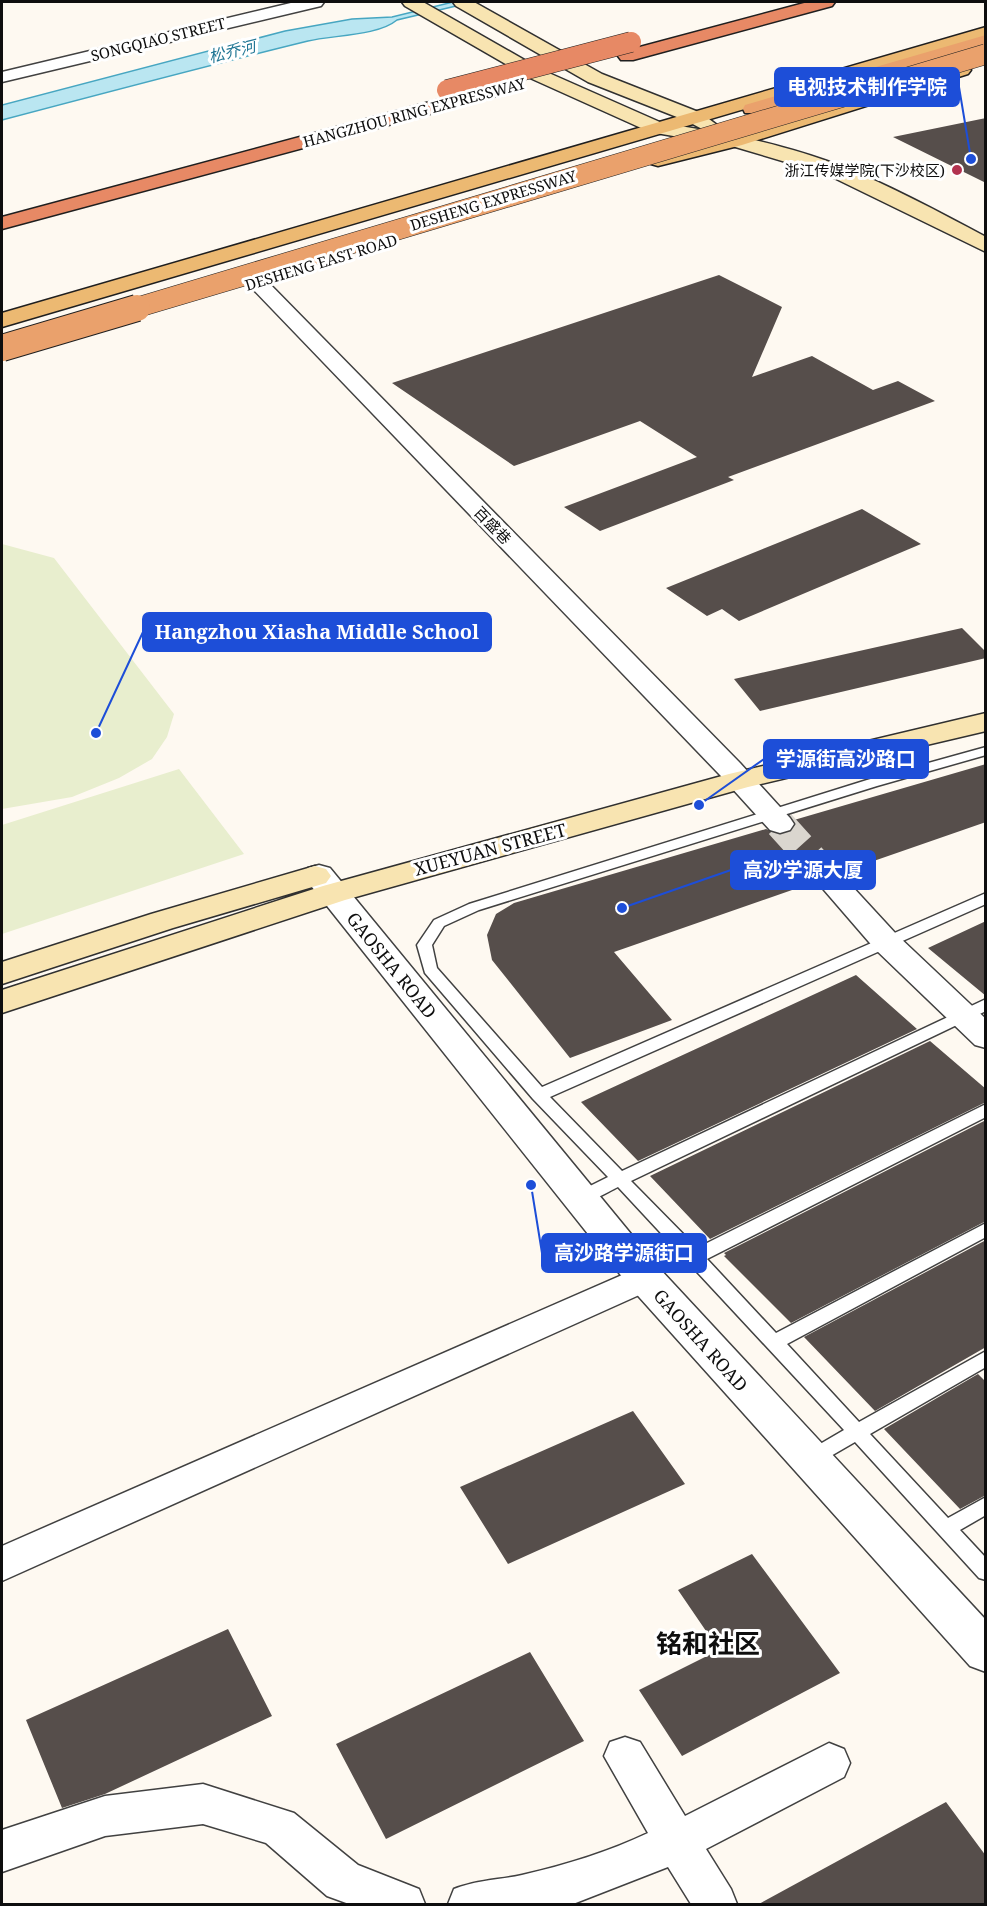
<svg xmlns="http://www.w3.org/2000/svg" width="987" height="1906" font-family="'Noto Serif','Noto Sans SC',serif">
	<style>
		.pitch { fill: #e8eece }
		.water { fill: #bae6f1; stroke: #47a6c1; stroke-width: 1.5 }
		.building { fill: #564e4b }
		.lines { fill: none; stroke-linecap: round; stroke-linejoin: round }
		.minor-tunnel { stroke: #dad6cf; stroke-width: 30; stroke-dasharray: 30 15; stroke-linecap: butt }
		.service-casing { stroke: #414141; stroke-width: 3 }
		.minor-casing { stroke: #414141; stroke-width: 3 }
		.tertiary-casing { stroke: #414141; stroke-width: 3 }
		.secondary-casing { stroke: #303030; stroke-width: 3 }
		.primary-casing { stroke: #1f1f1f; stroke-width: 3 }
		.trunk-casing { stroke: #1f1f1f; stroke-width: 3 }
		.motorway-casing { stroke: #1f1f1f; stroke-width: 3 }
		.service { fill: #fff; fill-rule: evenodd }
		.minor { fill: #fff; fill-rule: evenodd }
		.tertiary { fill: #fff; fill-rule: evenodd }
		.secondary { fill: #f8e4b1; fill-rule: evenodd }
		.primary { fill: #ecb972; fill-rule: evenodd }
		.trunk { fill: #eaa16c; fill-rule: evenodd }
		.motorway { fill: #e78965; fill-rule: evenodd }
		.trunk-bridge-far1-casing { stroke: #1f1f1f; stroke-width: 21; stroke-linecap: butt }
		.trunk-bridge-casing { stroke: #1f1f1f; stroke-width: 28; stroke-linecap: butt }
		.motorway-bridge-casing { stroke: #1f1f1f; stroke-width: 21; stroke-linecap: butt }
		.trunk-bridge-far1 { stroke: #eaa16c; stroke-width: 20 }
		.trunk-bridge { stroke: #eaa16c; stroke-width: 26 }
		.motorway-bridge { stroke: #e78965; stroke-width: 20 }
		.poi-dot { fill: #b2324f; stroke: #fff; stroke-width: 2 }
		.labels { text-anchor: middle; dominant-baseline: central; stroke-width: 6; stroke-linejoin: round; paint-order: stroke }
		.far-street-label { font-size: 15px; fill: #0e0e0e; stroke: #fff }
		.far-poi-label { font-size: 15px; fill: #0e0e0e; stroke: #fff; text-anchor: end }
		.far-water-label { font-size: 16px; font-style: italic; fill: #227795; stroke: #fff }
		.street-label { font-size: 18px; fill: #0e0e0e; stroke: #fff }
		.near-quarter-label { font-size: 26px; font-weight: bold; fill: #0e0e0e; stroke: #fff }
		.leader { fill: none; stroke: #1d4ed8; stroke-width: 2 }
		.callout-dot { fill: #1d4ed8; stroke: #fff; stroke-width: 2 }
		.callout { fill: #1d4ed8; stroke: #1d4ed8; stroke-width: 2 }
		.callout-label { font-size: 20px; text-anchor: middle; font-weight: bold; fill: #fff }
	</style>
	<rect width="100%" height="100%" fill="#fef9f1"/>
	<!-- pitch -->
	<path class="pitch" d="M2 544 54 558 174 714 167 737 152 759 119 778 72 797 2 809Z
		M179 769 244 854 2 934V825Z"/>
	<!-- water -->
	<path class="water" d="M453 2H473L397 20C378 36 333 35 308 41 206 66 104 93 2 120V105L285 31 352 19 392 17Z"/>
	<!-- building -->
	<path class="building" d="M986 118V183L893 137Z
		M719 275 782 307 752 377 812 356 873 390 898 381 935 401 728 477 734 480 600 531 564 507 697 457 640 421 514 466 392 383Z
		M862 509 921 544 739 621 722 609 707 616 666 588Z
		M962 628 986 652V658L760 711 734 679Z
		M986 764V822L842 872 829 866 817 869 812 876 815 882 614 952 672 1020 570 1058 492 960 487 935 496 914 514 903 766 829 781 835 792 831 796 825 794 820Z
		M986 921V996L928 948Z
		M856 975 917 1029 638 1161 581 1102Z
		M930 1041 986 1089V1102L710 1239 650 1176Z
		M986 1120V1221L791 1323 724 1256 726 1255 724 1253Z
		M986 1240V1347L875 1411 804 1337Z
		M978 1374 986 1382V1495L960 1509 884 1429Z
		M633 1411 685 1484 508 1564 460 1487Z
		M752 1554 840 1673 682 1756 639 1690 719 1650 678 1590Z
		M228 1629 272 1716 105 1794 62 1808 26 1720Z
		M530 1652 584 1741 386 1839 336 1744Z
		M946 1802 986 1856V1905H757Z"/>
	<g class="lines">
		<!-- minor-tunnel -->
		<path class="minor-tunnel" d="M780 824 828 877"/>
		<defs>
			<path id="service" d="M986 747V755L877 786 479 910 444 926 432 945 437 968 542 1087 986 893V904L550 1097 622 1171 986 999V1011L631 1181 697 1248 986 1104V1117L707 1259 776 1333 986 1223V1237L787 1344 859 1422 986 1351V1367L870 1434 948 1518 986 1497V1515L960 1530 986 1558V1580L979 1578 855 1442 817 1464 810 1467 803 1464 801 1459 803 1454 844 1430 618 1187C605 1193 587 1206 574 1202L572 1198 574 1194 608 1177 533 1099 425 973 417 945 434 920 469 904 867 780Z"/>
			<path id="minor" d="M256 275 263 277 740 763 790 818 794 824 790 830 780 833 770 830 720 775 249 285 246 281 249 277Z
				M828 868 838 871 897 935 986 1019V1048L975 1045 875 949 818 883 814 877 818 871Z
				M645 1265 657 1269 662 1278 657 1287 2 1581V1546Z
				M625 1737 640 1742 685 1816 829 1743 844 1749 850 1763 844 1777 706 1849 731 1889 737 1904H691L668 1867 573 1904H448L454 1889C476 1880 499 1880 522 1875 565 1865 608 1852 648 1833L604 1756 610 1742Z
				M203 1784 294 1813 358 1865 419 1889 425 1904H349L327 1896 266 1843 203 1824 105 1836 2 1872V1830L105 1796Z"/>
			<path id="tertiary" d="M295 2H324L321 6 2 82V72Z
				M319 865 330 868 659 1268 986 1620V1672L970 1666 631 1288 308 882 303 875 308 868Z"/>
			<path id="secondary" d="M402 2H423L542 70 662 123 704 130 687 121 588 82 456 6 453 2H474L602 74 701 113 717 125 714 129 708 131C749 137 802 151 841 166 891 186 939 212 986 237V252L826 174 732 146 650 132 530 78 405 6Z
				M986 713V731L748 787 345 900 2 1013V990L323 886 729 774Z
				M315 866 326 869 331 876 326 883 173 928 2 984V962L151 914Z"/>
			<path id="primary" d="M986 27V38L2 327V313Z
				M962 65 968 66 971 70 968 74 742 145 658 166 651 164 648 160 651 156 728 137Z"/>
			<path id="trunk" d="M986 35V46L759 113H745L743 109 745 105Z"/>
			<path id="motorway" d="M808 2H835L832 6 633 60H621L618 56 621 52Z
				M493 85 500 87 502 91 500 95 2 229V217Z"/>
		</defs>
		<!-- service casing -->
		<use href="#service" class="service-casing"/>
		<!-- minor casing -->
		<use href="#minor" class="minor-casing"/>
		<!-- tertiary casing -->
		<use href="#tertiary" class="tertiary-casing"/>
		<!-- secondary casing -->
		<use href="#secondary" class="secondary-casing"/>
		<!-- primary casing -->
		<use href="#primary" class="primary-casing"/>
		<!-- trunk casing -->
		<use href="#trunk" class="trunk-casing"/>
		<!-- motorway casing -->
		<use href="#motorway" class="motorway-casing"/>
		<!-- service -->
		<use href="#service" class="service"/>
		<!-- minor -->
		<use href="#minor" class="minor"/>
		<!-- tertiary -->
		<use href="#tertiary" class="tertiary"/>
		<!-- secondary -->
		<use href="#secondary" class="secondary"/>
		<!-- primary -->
		<use href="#primary" class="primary"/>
		<!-- trunk -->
		<use href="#trunk" class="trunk"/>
		<!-- motorway -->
		<use href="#motorway" class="motorway"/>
		<defs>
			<path id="trunk-bridge-far1" d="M132 309 986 54"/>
			<path id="trunk-bridge" d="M2 348 137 308"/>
			<path id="motorway-bridge" d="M447 90 631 42"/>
		</defs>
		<!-- trunk-bridge-far1 casing -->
		<use href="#trunk-bridge-far1" class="trunk-bridge-far1-casing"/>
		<!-- trunk-bridge casing -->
		<use href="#trunk-bridge" class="trunk-bridge-casing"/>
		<!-- motorway-bridge casing -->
		<use href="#motorway-bridge" class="motorway-bridge-casing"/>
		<!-- trunk-bridge-far1 -->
		<use href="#trunk-bridge-far1" class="trunk-bridge-far1"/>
		<!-- trunk-bridge -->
		<use href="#trunk-bridge" class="trunk-bridge"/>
		<!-- motorway-bridge -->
		<use href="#motorway-bridge" class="motorway-bridge"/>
	</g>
	<!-- markers -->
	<circle class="poi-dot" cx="957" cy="170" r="6"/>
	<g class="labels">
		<!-- far-street labels -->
		<g class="far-street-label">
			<text transform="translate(158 39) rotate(-14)">SONGQIAO STREET</text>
			<text transform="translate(414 112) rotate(-15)">HANGZHOU RING EXPRESSWAY</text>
			<text transform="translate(493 200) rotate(-17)">DESHENG EXPRESSWAY</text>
			<text transform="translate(321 262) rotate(-17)">DESHENG EAST ROAD</text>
			<text transform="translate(493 525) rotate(46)">百盛巷</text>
		</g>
		<!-- far-poi labels -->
		<g class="far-poi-label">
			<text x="945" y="170">浙江传媒学院(下沙校区)</text>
		</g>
		<!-- far-water labels -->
		<g class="far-water-label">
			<text transform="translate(232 51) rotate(-14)">松乔河</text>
		</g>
		<!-- street labels -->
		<g class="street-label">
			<text transform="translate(490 849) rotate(-15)">XUEYUAN STREET</text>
			<text transform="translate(392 965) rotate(51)">GAOSHA ROAD</text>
			<text transform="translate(701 1340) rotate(48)">GAOSHA ROAD</text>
		</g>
		<!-- near-quarter labels -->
		<g class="near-quarter-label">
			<text x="708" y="1643">铭和社区</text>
		</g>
	</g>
	<!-- callouts -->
	<path class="leader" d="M971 159L959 87M96 733L143 632M699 805L764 759M622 908L731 870M531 1185L542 1253"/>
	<g class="callout-dot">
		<circle cx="971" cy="159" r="6"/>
		<circle cx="96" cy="733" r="6"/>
		<circle cx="699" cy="805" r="6"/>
		<circle cx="622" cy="908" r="6"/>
		<circle cx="531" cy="1185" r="6"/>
	</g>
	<g class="callout">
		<rect x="775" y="68" width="184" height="38" rx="6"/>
		<rect x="143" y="613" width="348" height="38" rx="6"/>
		<rect x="764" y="740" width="164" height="38" rx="6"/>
		<rect x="731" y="851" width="144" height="38" rx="6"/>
		<rect x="542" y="1234" width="164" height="38" rx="6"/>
	</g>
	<g class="callout-label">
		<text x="867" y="94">电视技术制作学院</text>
		<text x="317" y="639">Hangzhou Xiasha Middle School</text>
		<text x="846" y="766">学源街高沙路口</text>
		<text x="803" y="877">高沙学源大厦</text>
		<text x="624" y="1260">高沙路学源街口</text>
	</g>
	<!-- border -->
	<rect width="987" height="1906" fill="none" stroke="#0e0e0e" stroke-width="6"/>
</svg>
